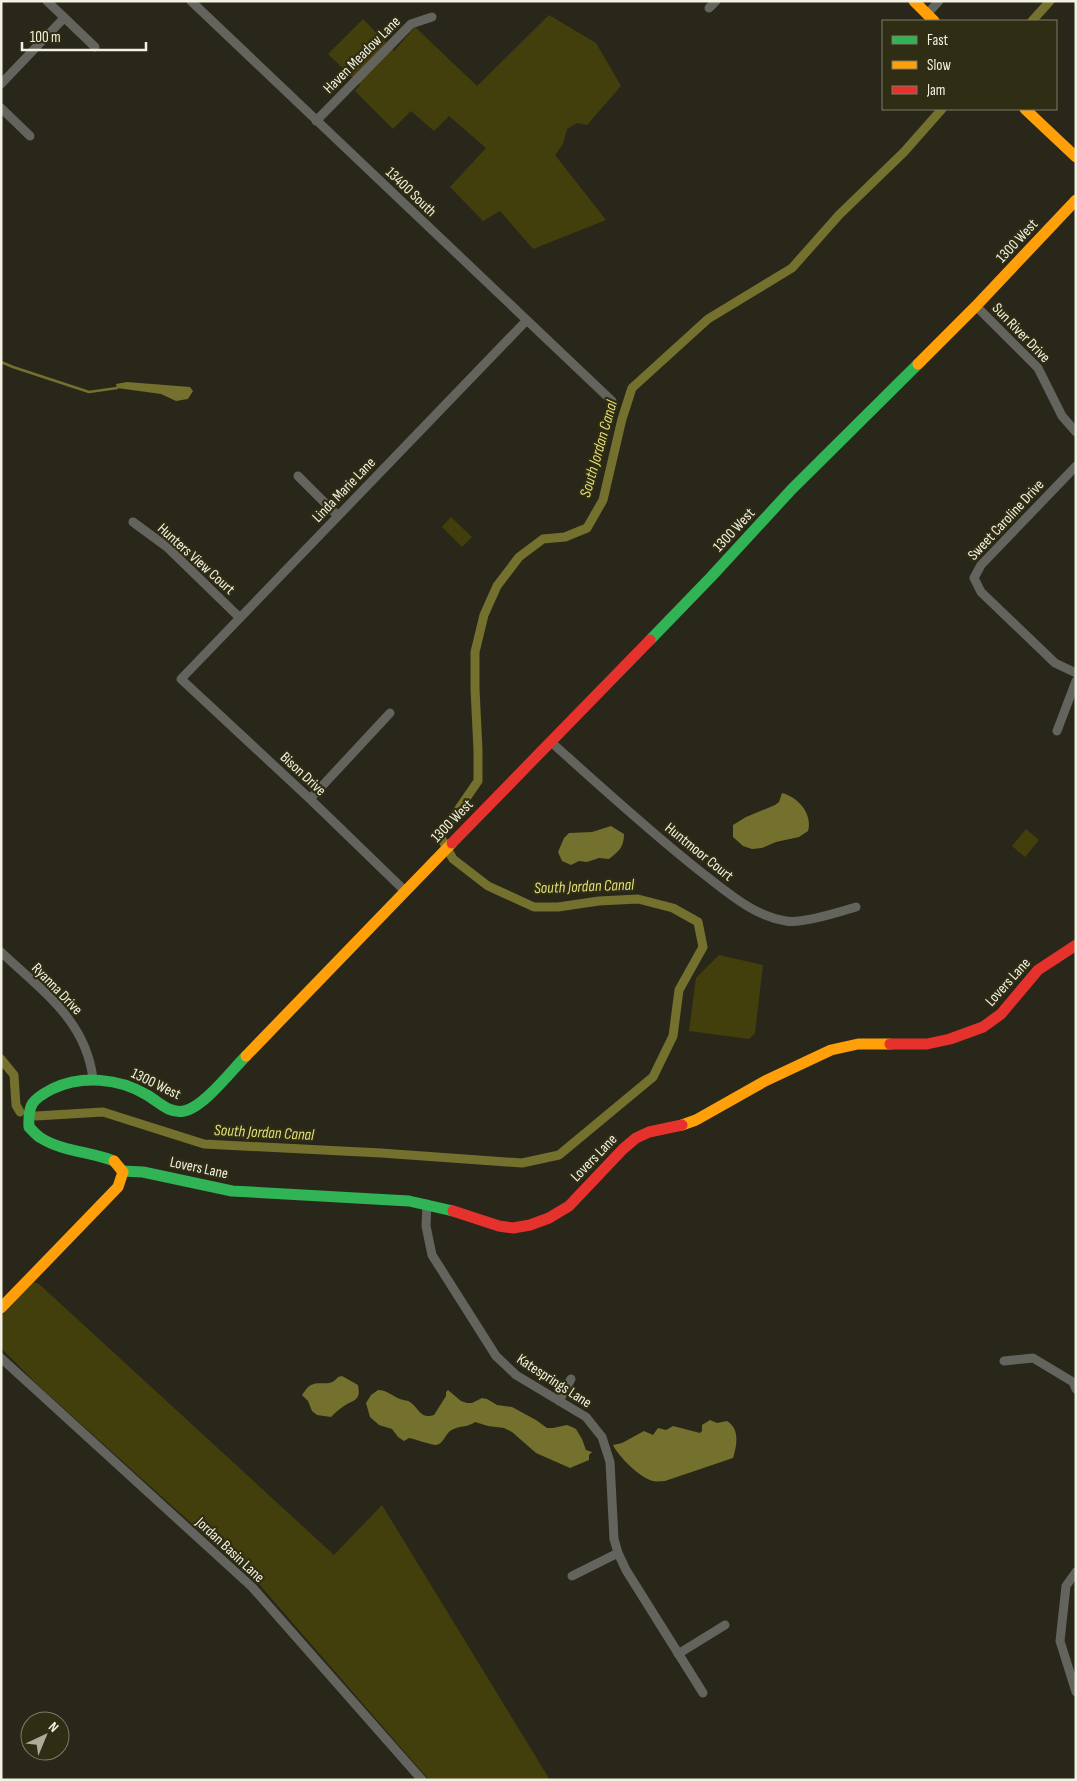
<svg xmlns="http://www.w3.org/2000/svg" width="1077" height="1781" font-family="'Sofia Sans Condensed',sans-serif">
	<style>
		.green { fill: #433f0d }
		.water { fill: #74702d }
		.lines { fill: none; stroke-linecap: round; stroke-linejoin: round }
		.stream { stroke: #74702d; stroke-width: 2.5 }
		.canal { stroke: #74702d; stroke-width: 9 }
		.street { stroke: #64645e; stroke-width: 9 }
		.fast { stroke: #30b455; stroke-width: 11 }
		.slow { stroke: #ff9f0a; stroke-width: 11 }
		.jam { stroke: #e5322d; stroke-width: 11 }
		.labels { text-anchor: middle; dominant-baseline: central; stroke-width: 4.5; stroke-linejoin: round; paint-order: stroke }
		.street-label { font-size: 15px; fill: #f3f2e2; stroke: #2f2d13 }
		.water-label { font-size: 16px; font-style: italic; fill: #e4df7a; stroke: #2f2d13 }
	</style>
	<rect width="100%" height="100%" fill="#292719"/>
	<!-- green -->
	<path class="green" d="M549 15 596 43 621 86 587 125 577 123 567 129 563 144 555 155 606 220 533 249 500 211 483 221 450 187 486 148 449 116 434 131 411 111 393 129 355 91 360 85 328 54 363 19 394 51 415 27 477 86Z
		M451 517 472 537 462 547 442 527Z
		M1026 829 1039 840 1025 857 1012 846Z
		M719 955 763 965 755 1033 749 1039 689 1031 696 978Z
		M34 1282 39 1284 334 1555 382 1505 550 1780H429L259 1584 40 1387 1 1348V1316Z"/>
	<!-- water -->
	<path class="water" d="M127 382 190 387 193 391 188 399 176 401 161 394 117 388 116 384Z
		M782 793C798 797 813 814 808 831L799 837 776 842 762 848 752 849 743 846 733 837V825L746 817 775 805 779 802Z
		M611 826 624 834C624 847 619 851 609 859L599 858 587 862 579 861 571 865 562 861 558 852 564 838 569 833 592 832Z
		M342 1376 358 1385C361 1401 355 1399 344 1406 339 1409 335 1413 331 1417L317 1415 312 1411 308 1401 302 1395C305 1391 307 1387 311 1385 320 1380 330 1388 338 1377Z
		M378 1390C387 1390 392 1396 400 1399 402 1400 405 1400 408 1401 418 1405 419 1420 434 1415L446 1396V1392L448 1390 461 1401 467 1403H472L482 1398 487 1399 497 1405 512 1407 536 1420 547 1428H553L567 1425 572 1427 576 1429 582 1439 586 1450 592 1452 589 1455V1460L570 1468 536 1453 512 1432 504 1428 488 1426 475 1422C468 1428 458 1425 450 1431 445 1435 443 1444 436 1445 431 1445 415 1439 409 1438L404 1441 398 1437 392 1429 379 1425 370 1417 366 1403 371 1395Z
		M710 1420 717 1423 727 1421C740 1429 737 1445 733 1458L665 1481C661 1481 656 1482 653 1481 640 1478 618 1456 613 1445L622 1443 644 1431 653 1435 658 1428 666 1430 673 1426 700 1433 702 1431V1425Z"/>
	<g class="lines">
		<!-- stream -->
		<path class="stream" d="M1 362 13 367 89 392 117 388"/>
		<!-- canal -->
		<path class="canal" d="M1032 21 1050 1
			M1 1059 14 1075 16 1105 20 1112
			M36 1116 103 1112 204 1144 381 1153 522 1163 559 1155 653 1077 673 1036 679 990 703 947 698 922 673 908 638 899 599 901 558 907H534L488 886 453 859 440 836 478 781V750L475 689V652L484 615 497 586 519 557 543 539 565 537 587 528 603 500 622 419 632 388 708 319 792 268 839 215 904 152 942 109"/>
		<!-- street -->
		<path class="street" d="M47 1 95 47
			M191 1 612 401
			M709 8 716 1
			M927 14 939 1
			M1 84 64 18
			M1 108 30 136
			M316 121 411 24 432 17
			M976 306 1038 368 1062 416 1076 432
			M1076 466 981 565 974 578 981 592 1055 663 1076 673
			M298 476 338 516
			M133 522 167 547 240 618
			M1057 731 1076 681
			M551 742C600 786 649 831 701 872 726 891 753 916 786 921 802 924 839 912 856 907
			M310 799 390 713
			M405 891 310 799 181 679 526 321
			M1 952C42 991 86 1020 93 1079
			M427 1204 426 1226 432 1255 496 1356 516 1375 586 1417 602 1437 610 1462 614 1539 618 1553 626 1570 703 1693
			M1 1358 252 1587 422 1780
			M1004 1361 1033 1358 1073 1382 1076 1389
			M559 1401 571 1379
			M1076 1572 1066 1586 1060 1641 1076 1692
			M572 1576 618 1553
			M678 1654 725 1625"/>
		<!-- fast -->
		<path class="fast" d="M650 640 711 577 792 489 918 364
			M114 1161C91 1152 61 1151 41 1138 37 1136 33 1131 29 1127 28 1105 31 1100 52 1089 82 1075 119 1078 147 1095 159 1102 169 1114 184 1111 203 1108 232 1070 246 1056
			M122 1171 143 1172 232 1191 409 1201 453 1211"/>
		<!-- slow -->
		<path class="slow" d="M914 1 934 21
			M1025 109 1076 157
			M918 364 976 306 1076 200
			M246 1056 452 843
			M682 1125 696 1120 765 1081 831 1050 858 1044H890
			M1 1308 118 1187 123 1172 114 1161"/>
		<!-- jam -->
		<path class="jam" d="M452 843 650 640
			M890 1044H927L950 1039 983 1027 1001 1014 1038 970 1076 945
			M453 1211 499 1226 513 1228 530 1225 549 1218 569 1206 623 1149 636 1138 649 1132 682 1125"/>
	</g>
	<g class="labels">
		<!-- street labels -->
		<g class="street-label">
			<text transform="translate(362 55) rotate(-45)">Haven Meadow Lane</text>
			<text transform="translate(411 192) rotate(44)">13400 South</text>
			<text transform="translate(1017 241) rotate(-47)">1300 West</text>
			<text transform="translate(1021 333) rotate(46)">Sun River Drive</text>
			<text transform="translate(344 490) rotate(-46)">Linda Marie Lane</text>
			<text transform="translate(1006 520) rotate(-47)">Sweet Caroline Drive</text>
			<text transform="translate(734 530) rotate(-47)">1300 West</text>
			<text transform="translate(196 559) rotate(42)">Hunters View Court</text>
			<text transform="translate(303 774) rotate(43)">Bison Drive</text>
			<text transform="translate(452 821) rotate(-46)">1300 West</text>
			<text transform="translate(699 852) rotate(39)">Huntmoor Court</text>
			<text transform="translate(1008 982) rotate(-48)">Lovers Lane</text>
			<text transform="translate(57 989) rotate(46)">Ryanna Drive</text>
			<text transform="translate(156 1084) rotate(26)">1300 West</text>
			<text transform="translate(594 1158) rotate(-46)">Lovers Lane</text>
			<text transform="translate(199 1168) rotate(12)">Lovers Lane</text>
			<text transform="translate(554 1381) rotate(33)">Katesprings Lane</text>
			<text transform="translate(230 1550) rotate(43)">Jordan Basin Lane</text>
		</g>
		<!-- water labels -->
		<g class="water-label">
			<text transform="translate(599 449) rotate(-74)">South Jordan Canal</text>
			<text transform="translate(584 887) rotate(-2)">South Jordan Canal</text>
			<text transform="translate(264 1133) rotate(3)">South Jordan Canal</text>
		</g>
	</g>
	<!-- border -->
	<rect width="1077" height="1781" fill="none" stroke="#f3f2e2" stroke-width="5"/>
	<!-- legend -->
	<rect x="882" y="20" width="175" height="90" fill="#2f2d13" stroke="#7d7c66"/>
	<rect x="892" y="36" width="25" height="8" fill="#30b455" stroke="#7d7c66"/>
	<text x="927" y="45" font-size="15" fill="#f3f2e2">Fast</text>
	<rect x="892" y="61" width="25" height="8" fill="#ff9f0a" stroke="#7d7c66"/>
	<text x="927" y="70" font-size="15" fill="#f3f2e2">Slow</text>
	<rect x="892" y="86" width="25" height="8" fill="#e5322d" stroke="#7d7c66"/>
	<text x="927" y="95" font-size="15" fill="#f3f2e2">Jam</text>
	<!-- north arrow -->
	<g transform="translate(45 1736) rotate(44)"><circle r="24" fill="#2f2d13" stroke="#7d7c66"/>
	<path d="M0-4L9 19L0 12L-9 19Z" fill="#acab9c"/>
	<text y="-8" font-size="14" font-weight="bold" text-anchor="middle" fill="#f3f2e2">N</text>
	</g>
	<!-- scale -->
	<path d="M22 42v8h124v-8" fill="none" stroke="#f3f2e2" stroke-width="2.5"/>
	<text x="30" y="42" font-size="15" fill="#f3f2e2" stroke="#2f2d13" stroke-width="4" paint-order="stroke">100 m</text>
</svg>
